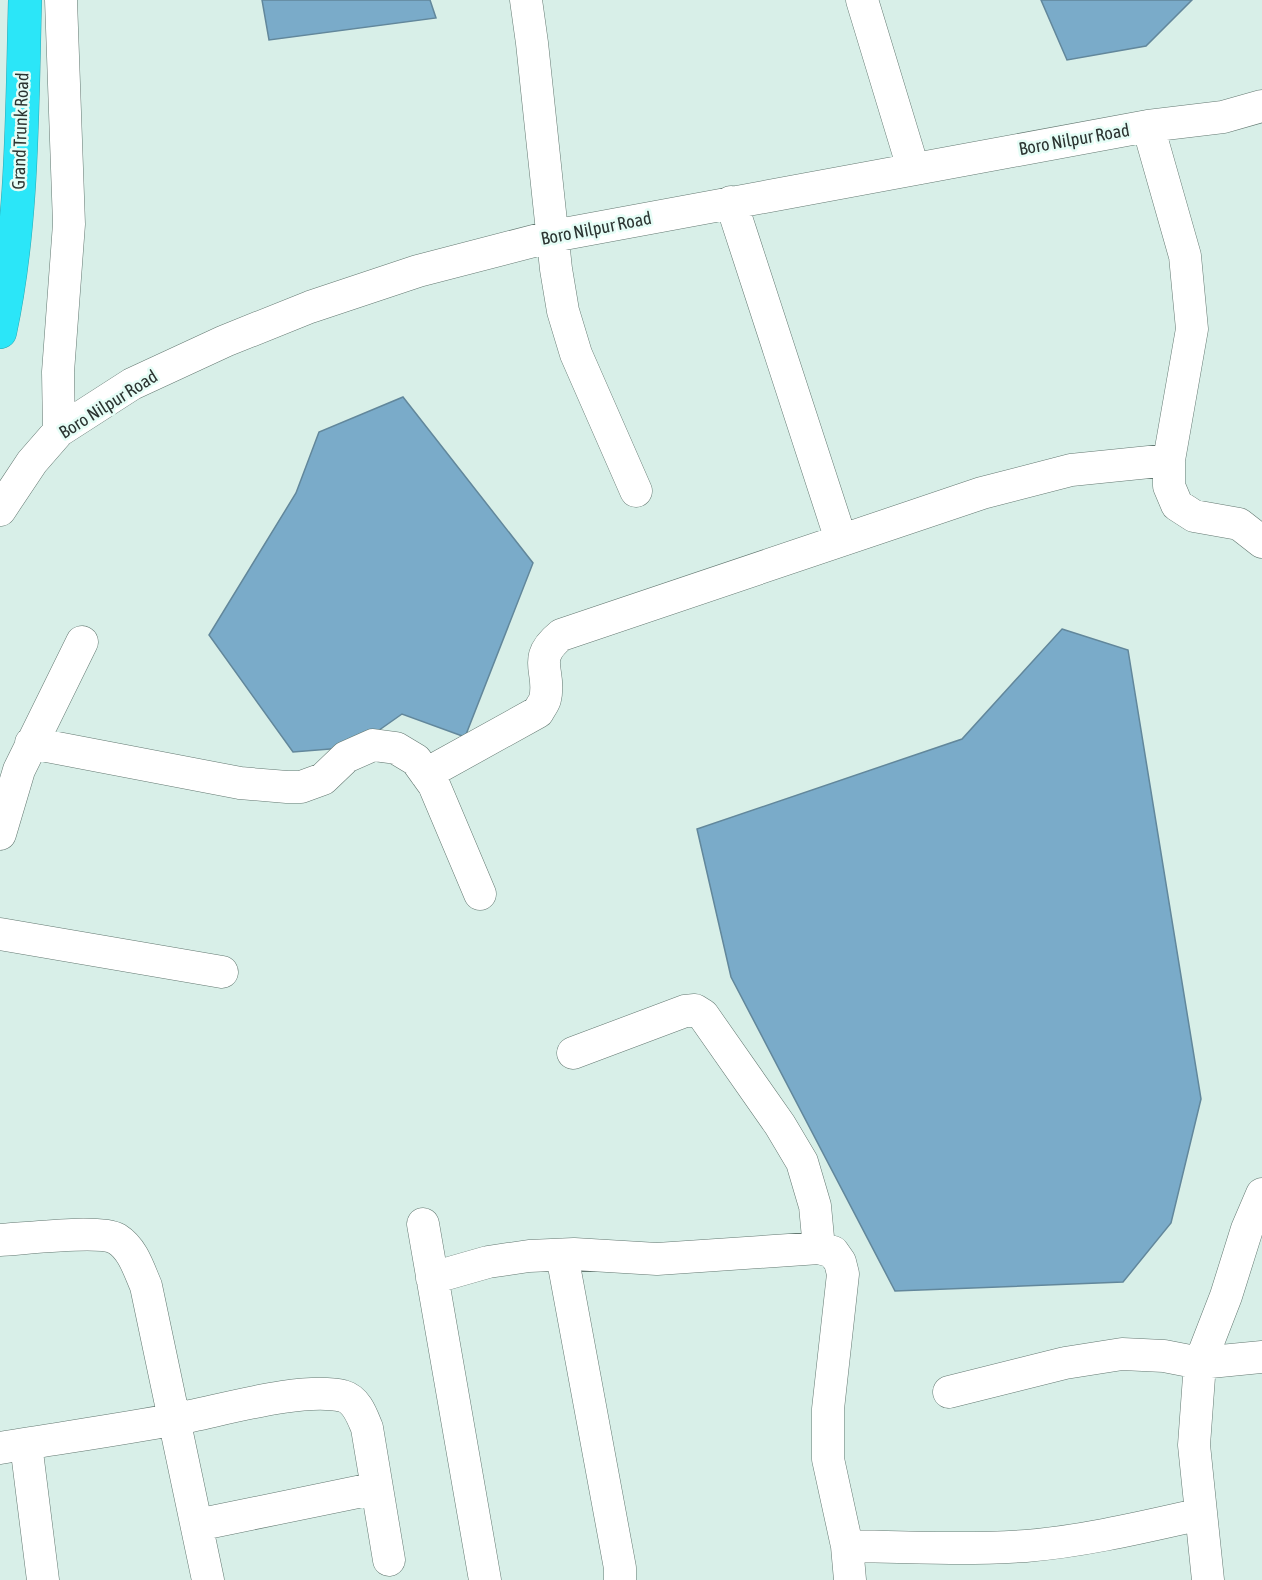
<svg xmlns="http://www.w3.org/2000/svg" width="1262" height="1580" font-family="'Asap Condensed',sans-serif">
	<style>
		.water { fill: #7aabc9; stroke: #62879b; stroke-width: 1.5 }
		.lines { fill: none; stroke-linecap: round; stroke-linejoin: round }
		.minor-casing { stroke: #637871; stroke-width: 33 }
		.highway-casing { stroke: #2ba8b2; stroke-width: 34 }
		.minor { stroke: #fff; stroke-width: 32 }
		.highway { stroke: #2be6f8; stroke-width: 33 }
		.labels { text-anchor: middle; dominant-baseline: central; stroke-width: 5; stroke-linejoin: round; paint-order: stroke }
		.street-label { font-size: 18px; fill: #2b3431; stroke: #e5fdf6 }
	</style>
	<rect width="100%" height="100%" fill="#d8efe8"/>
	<!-- water -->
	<path class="water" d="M262 0H430L436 18 269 40Z
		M1041 0H1192L1146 46 1067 60Z
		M403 397 533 563 465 737 402 714 355 747 293 752 209 635 296 493 319 432Z
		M1062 629 1128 650 1201 1099 1171 1223 1123 1282 895 1291 731 977 697 829 962 739Z"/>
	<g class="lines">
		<defs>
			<path id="minor" d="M526 0 532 43 556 269 563 311 576 354 636 491
				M862 0 913 168
				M1148 126 1185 256 1192 329 1169 460V486L1177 505 1194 516 1239 524 1262 542
				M731 202 841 540
				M59 431 58 372 69 224 61 0
				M0 510 32 462 59 431 132 384 225 341 310 307 418 271 553 236 1148 126 1223 117 1262 106
				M31 743 240 783 287 787H301L323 779 346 757 373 745 396 748 416 760 434 785 480 894
				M426 774 538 712C540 708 544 703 545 699 552 671 530 660 561 635L982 493 1071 470 1169 460
				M0 834 19 770 82 642
				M0 934 222 972
				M573 1053 685 1011 695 1010 703 1015 780 1125 802 1162 815 1206 819 1248
				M423 1224 485 1580
				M0 1240C23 1239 99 1229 117 1239 133 1249 139 1270 146 1286L208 1580
				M562 1255 620 1568V1580
				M432 1278 488 1262 529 1256 574 1254 657 1259 819 1248 833 1252 840 1262 843 1274 828 1409V1459L847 1546 850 1580
				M949 1392 1065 1363 1122 1354 1164 1356 1200 1363 1262 1357
				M26 1444 43 1580
				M0 1448C59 1438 118 1430 176 1419 220 1411 302 1386 343 1396 357 1400 362 1416 367 1428L389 1560
				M197 1525 377 1488
				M847 1546C907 1547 966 1550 1026 1546 1085 1541 1143 1527 1201 1514
				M1208 1580 1194 1445 1200 1363 1226 1296 1247 1229 1262 1194"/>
			<path id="highway" d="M0 332C23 225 22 109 25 0"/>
		</defs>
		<!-- minor casing -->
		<use href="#minor" class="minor-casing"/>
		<!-- highway casing -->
		<use href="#highway" class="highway-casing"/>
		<!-- minor -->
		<use href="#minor" class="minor"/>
		<!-- highway -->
		<use href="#highway" class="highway"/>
	</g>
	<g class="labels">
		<!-- street labels -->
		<g class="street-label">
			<text transform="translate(20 131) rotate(-88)">Grand Trunk Road</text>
			<text transform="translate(1074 139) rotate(-10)">Boro Nilpur Road</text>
			<text transform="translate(596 228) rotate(-11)">Boro Nilpur Road</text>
			<text transform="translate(108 404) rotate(-32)">Boro Nilpur Road</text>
		</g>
	</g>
</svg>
